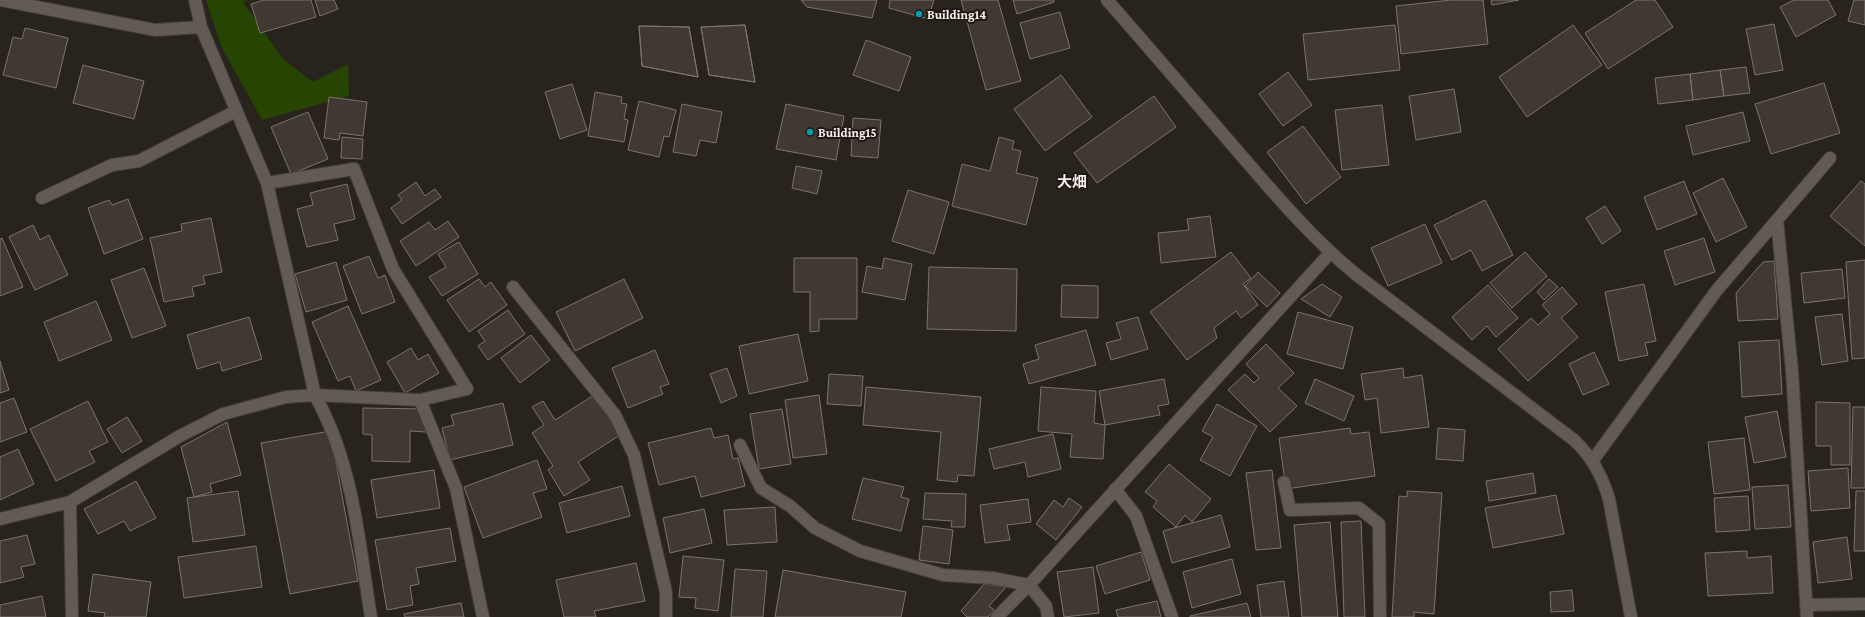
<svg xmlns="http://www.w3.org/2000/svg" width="1865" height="617" font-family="'Crimson Pro','Noto Sans JP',serif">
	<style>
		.green { fill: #254501 }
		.building { fill: #403833; stroke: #7b736c }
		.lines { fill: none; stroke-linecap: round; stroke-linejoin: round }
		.lane-casing { stroke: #443e3a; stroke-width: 14 }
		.street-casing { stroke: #443e3a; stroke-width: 14 }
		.secondary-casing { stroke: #443e3a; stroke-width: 14 }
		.lane { stroke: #625a54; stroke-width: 12 }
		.street { stroke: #625a54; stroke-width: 12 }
		.secondary { stroke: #625a54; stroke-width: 12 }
		.culture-dot { fill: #0f9aa8; stroke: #201914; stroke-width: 1.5 }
		.labels { text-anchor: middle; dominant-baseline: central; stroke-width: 4; stroke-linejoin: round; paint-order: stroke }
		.poi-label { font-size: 13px; font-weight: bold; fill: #f5f0ed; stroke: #201914; text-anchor: start }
		.quarter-label { font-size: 15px; font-weight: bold; fill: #f5f0ed; stroke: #201914 }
	</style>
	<rect width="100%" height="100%" fill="#29231e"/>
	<!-- green -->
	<path class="green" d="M206 0H247L243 2 283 59 313 82 348 64 349 96 262 120 222 48Z"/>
	<!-- building -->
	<path class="building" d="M264 0H311L316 17 260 33 251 4Z
		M315 0H334L338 9 320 16Z
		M801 0H877L872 18 807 7Z
		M890 0H934L928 19 889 8Z
		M961 0H998L1021 81 986 90Z
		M1013 0H1054V2L1017 14Z
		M1451 0H1483L1488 44 1401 54 1396 6Z
		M1491 0H1519L1492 5Z
		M1636 0H1655L1673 27 1608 69 1585 33Z
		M1794 0H1828L1836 15 1796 37 1780 7Z
		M1854 0H1865V25L1848 21Z
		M1060 12 1070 48 1030 59 1020 23Z
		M1774 24 1783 70 1755 75 1746 29Z
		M745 25 755 82 709 75 701 27Z
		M745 25 755 82 709 75 701 27Z
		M1395 25 1400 70 1308 80 1303 34Z
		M1573 25 1602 65 1527 117 1499 77Z
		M639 26 689 27 698 77 642 66Z
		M639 26 689 27 698 77 642 66Z
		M25 28 68 38 56 88 3 75 13 37 22 39Z
		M866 40 911 57 899 91 853 75Z
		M83 65 144 81 134 119 73 103Z
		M1746 67 1750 93 1724 96 1720 70Z
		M1720 70 1724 96 1693 100 1690 74Z
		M1288 72 1312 105 1283 126 1259 94Z
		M1690 74 1693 100 1658 104 1655 78Z
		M1061 75 1092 117 1045 151 1014 109Z
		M1824 83 1840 133 1771 154 1755 104Z
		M572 84 587 130 560 139 545 92Z
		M1454 89 1461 132 1416 140 1409 96Z
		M595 92 622 97 621 103 627 104 624 119 628 120 624 142 588 136Z
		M1154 96 1176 127 1097 183 1074 153Z
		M329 97 367 102 363 136 340 133 339 140 324 138Z
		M639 101 676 110 669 137 664 136 659 157 628 150Z
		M682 104 722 112 716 143 700 140 696 156 673 152Z
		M786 104 844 116 836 160 776 149Z
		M1382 105 1389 165 1342 170 1335 110Z
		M308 112 328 159 291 174 271 127Z
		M1743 112 1750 141 1693 155 1686 126Z
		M853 118 881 120 878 158 851 156Z
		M1303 126 1341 177 1306 204 1267 152Z
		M342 137 363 139 362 159 341 158Z
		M999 137 1014 141 1012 149 1021 151 1016 173 1038 178 1026 225 952 206 962 164 990 171Z
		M796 166 822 171 817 194 792 188Z
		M1723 178 1747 227 1716 242 1693 193Z
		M1684 181 1697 214 1657 230 1644 197Z
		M1861 181 1865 184V246L1830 216Z
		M416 182 425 196 435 189 441 197 402 224 391 208 402 200 398 195Z
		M347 184 355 219 334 224 338 240 307 247 297 209 313 205 310 193Z
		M908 190 949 202 934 254 892 241Z
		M128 199 143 239 104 254 88 208 109 200 112 205Z
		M1485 200 1513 255 1482 271 1471 250 1452 260 1434 225Z
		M1605 206 1621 231 1602 244 1586 218Z
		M1210 216 1216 257 1161 263 1158 233 1189 230 1187 219Z
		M211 218 222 272 203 276 205 284 192 287 194 296 164 302 150 238 182 231 181 224Z
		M448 221 459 237 416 266 400 241 429 222 435 230Z
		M1425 224 1442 263 1388 286 1371 248Z
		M33 225 40 240 49 235 68 275 35 290 9 237Z
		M2 238 23 287 0 296V239Z
		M1704 238 1715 272 1675 285 1664 251Z
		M459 242 478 274 442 296 429 277 446 267 438 254Z
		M1231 252 1251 278 1243 284 1258 305 1241 318 1236 311 1214 328 1217 338 1187 360 1150 312Z
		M1525 252 1547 276 1512 308 1490 283Z
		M369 256 378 278 385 275 395 302 362 314 343 266Z
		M794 258H857V319H819V331L810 332V292H794Z
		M884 258 912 264 905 300 862 292 867 266 882 269Z
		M1865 260V358L1852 359 1846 262Z
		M1774 261 1778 319 1738 321 1736 293 1763 262Z
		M336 262 347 300 306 312 295 274Z
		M929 267 1017 269 1016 331 927 329Z
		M144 268 166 326 132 338 111 280Z
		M1842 269 1845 298 1804 303 1801 273Z
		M1258 272 1280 293 1267 307 1245 286Z
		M479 279 485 287 491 282 507 305 469 332 447 300Z
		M624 279 643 318 575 351 556 312Z
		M1549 279 1558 287 1544 300 1537 292Z
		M1322 284 1342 297 1330 317 1301 299Z
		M1644 284 1656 341 1645 343 1648 355 1619 361 1605 292Z
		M1062 285 1098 286V318L1061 317Z
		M1488 285 1518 318 1496 337 1487 326 1472 340 1452 317Z
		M1562 287 1577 304 1561 318 1578 337 1528 381 1498 349 1531 318 1538 325 1550 314 1542 305Z
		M96 301 112 340 59 361 44 322Z
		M348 306 381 380 356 391 350 376 338 381 312 322Z
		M508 310 525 334 488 360 478 346 485 341 478 331Z
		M1298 312 1353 327 1343 369 1287 354Z
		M1842 314 1848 361 1822 365 1815 317Z
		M249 317 262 359 222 371 220 362 197 369 187 335Z
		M1138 317 1148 349 1111 360 1106 343 1121 339 1116 323Z
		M1086 330 1096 365 1029 384 1023 364 1039 359 1035 345Z
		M798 334 808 381 749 394 739 346Z
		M531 335 550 360 520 383 501 358Z
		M1779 340 1782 394 1742 397 1739 342Z
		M1266 344 1294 373 1278 388 1297 406 1270 432 1228 390 1245 374 1254 383 1259 378 1246 364Z
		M411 348 418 360 428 354 439 373 405 393 387 362Z
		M655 350 669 384 660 387 663 394 628 408 612 368Z
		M1594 352 1609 384 1583 395 1569 364Z
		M0 361 9 390 0 393Z
		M727 368 737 396 721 403 710 374Z
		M1403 368 1404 378 1422 375 1429 427 1381 433 1377 398 1365 400 1361 374Z
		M829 374 863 376 861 406 827 404Z
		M1164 379 1169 404 1158 406 1160 415 1105 425 1099 391Z
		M1315 379 1354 396 1344 421 1305 403Z
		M866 387 981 397 974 476 958 475 957 482 937 480 941 432 863 425Z
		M1041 387 1096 391 1094 423 1105 425 1103 459 1070 457 1072 434 1038 431Z
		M594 395 620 435 578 462 590 480 564 496 548 470 553 466 532 433 544 425 532 407 543 401 555 420Z
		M819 395 827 454 793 458 785 400Z
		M14 398 27 432 0 442V403Z
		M88 401 108 442 89 451 95 462 56 481 30 429Z
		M1816 402 1850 403V465H1831V446H1816Z
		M503 403 513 445 450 460 442 428 454 425 451 415Z
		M1217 404 1257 426 1230 476 1200 460 1213 437 1202 431Z
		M1853 407H1865V488H1851Z
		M363 408 427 409 426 432 410 431V462L372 461V435L363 434Z
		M782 409 791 464 759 469 750 414Z
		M1777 411 1786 457 1754 463 1745 417Z
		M127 417 142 441 122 453 107 429Z
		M227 422 241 475 210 484 212 492 194 497 181 447Z
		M711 428 714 438 728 435 733 459 738 458 745 486 701 497 695 476 659 485 648 443Z
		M1350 428 1351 434 1369 432 1375 476 1286 489 1279 438Z
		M1438 428 1465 430 1463 461 1436 459Z
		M330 431 358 581 290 594 261 443Z
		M1053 434 1061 469 1028 477 1025 462 994 469 989 449Z
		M1744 438 1750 490 1714 494 1708 442Z
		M18 449 34 484 0 500V457Z
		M537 460 547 489 533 493 542 517 483 538 464 487Z
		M1169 464 1211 499 1192 522 1185 515 1176 527 1153 507 1157 501 1145 492Z
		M1848 468 1850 508 1811 511 1808 471Z
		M434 470 440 508 377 518 371 480Z
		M1272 470 1281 548 1256 550 1246 473Z
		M1533 473 1536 493 1489 501 1486 481Z
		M863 478 904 487 901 497 909 499 901 531 852 519Z
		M136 481 156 518 130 531 124 521 98 534 84 509Z
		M1788 485 1791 527 1755 529 1752 487Z
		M622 486 630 516 567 533 559 503Z
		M238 491 245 535 193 542 187 498Z
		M1407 491 1442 493 1434 614 1414 612V617H1392L1399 496 1407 497Z
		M1856 491H1865V551H1854Z
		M925 493 966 494 965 527H951L952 521 923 519Z
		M1556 495 1564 534 1493 548 1485 508Z
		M1748 496 1750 530 1716 532 1714 498Z
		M1069 498 1082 507 1056 540 1036 524 1054 500 1063 507Z
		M1028 499 1031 522 1007 525 1010 540 985 543 980 505Z
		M775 507 777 542 727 545 724 510Z
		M704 509 712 543 670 553 663 518Z
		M1221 515 1230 547 1172 563 1163 531Z
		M1361 521 1365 617H1344L1341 522Z
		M1330 522 1338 617H1302L1294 525Z
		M923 526 953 530 949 564 919 560Z
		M450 528 456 561 416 568 419 584 410 586 413 605 387 610 375 540Z
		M27 535 35 564 21 567 24 577 0 583V541Z
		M1847 537 1852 579 1818 583 1813 542Z
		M256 546 262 587 184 598 178 557Z
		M1747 551V558L1771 556 1773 593 1708 596 1705 553Z
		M1141 552 1150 580 1105 594 1096 566Z
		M683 556 724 560 718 611 695 608 696 598 679 597Z
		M1232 559 1241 594 1192 608 1183 572Z
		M636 563 645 601 594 611 596 617H564L556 580Z
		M1093 567 1099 613 1064 617 1057 572Z
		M735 569 767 571 763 617H731Z
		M783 570 906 592 901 617H775Z
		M93 574 151 582 146 617H104L105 613 88 611Z
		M1284 581 1289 617H1261L1257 585Z
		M984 584 1006 587 989 606 994 610 988 617H967L961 611Z
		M1572 590 1574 611 1551 612 1550 592Z
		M42 596 46 617H0V605Z
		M1157 601 1161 617H1118L1116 610Z
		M461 603 464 617H405L404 614Z
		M1247 603 1251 617H1190V616Z"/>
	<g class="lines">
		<defs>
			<path id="lane" d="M1284 482 1290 510 1359 508 1379 524 1380 617
				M1029 585 1046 606 1048 617"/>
			<path id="street" d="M1 0 155 30 201 27
				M195 0 201 27 267 183 315 395C325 414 334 433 340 454 357 506 362 563 371 617
				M42 198 112 165 139 161 236 111
				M1777 220 1792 371 1807 617
				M513 287 615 415 634 455 666 592V617
				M420 400 456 488 483 617
				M740 445 761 488 790 506 815 528 860 551 943 575 992 578 1029 585
				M1593 460 1717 290 1830 158
				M1115 489 1136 516 1172 617
				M70 502 72 617
				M0 519 70 502 180 436 223 414 286 397 315 395 420 400 467 389 393 269 354 169 267 183
				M1806 605 1865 604
				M997 617 1029 585 1330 253"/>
			<path id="secondary" d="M1107 0C1150 49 1192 98 1234 147 1273 192 1311 238 1358 276L1574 440C1592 457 1602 475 1609 499L1631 617"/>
		</defs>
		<!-- lane casing -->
		<use href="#lane" class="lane-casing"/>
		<!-- street casing -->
		<use href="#street" class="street-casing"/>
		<!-- secondary casing -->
		<use href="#secondary" class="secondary-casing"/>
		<!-- lane -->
		<use href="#lane" class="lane"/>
		<!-- street -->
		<use href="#street" class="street"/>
		<!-- secondary -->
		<use href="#secondary" class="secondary"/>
	</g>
	<!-- markers -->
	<g class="culture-dot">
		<circle cx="919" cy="14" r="4"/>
		<circle cx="810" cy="132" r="4"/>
	</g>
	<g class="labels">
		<!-- poi labels -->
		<g class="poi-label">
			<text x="927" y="14">Building14</text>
			<text x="818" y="132">Building15</text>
		</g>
		<!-- quarter labels -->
		<g class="quarter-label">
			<text x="1072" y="182">大畑</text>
		</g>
	</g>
</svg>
